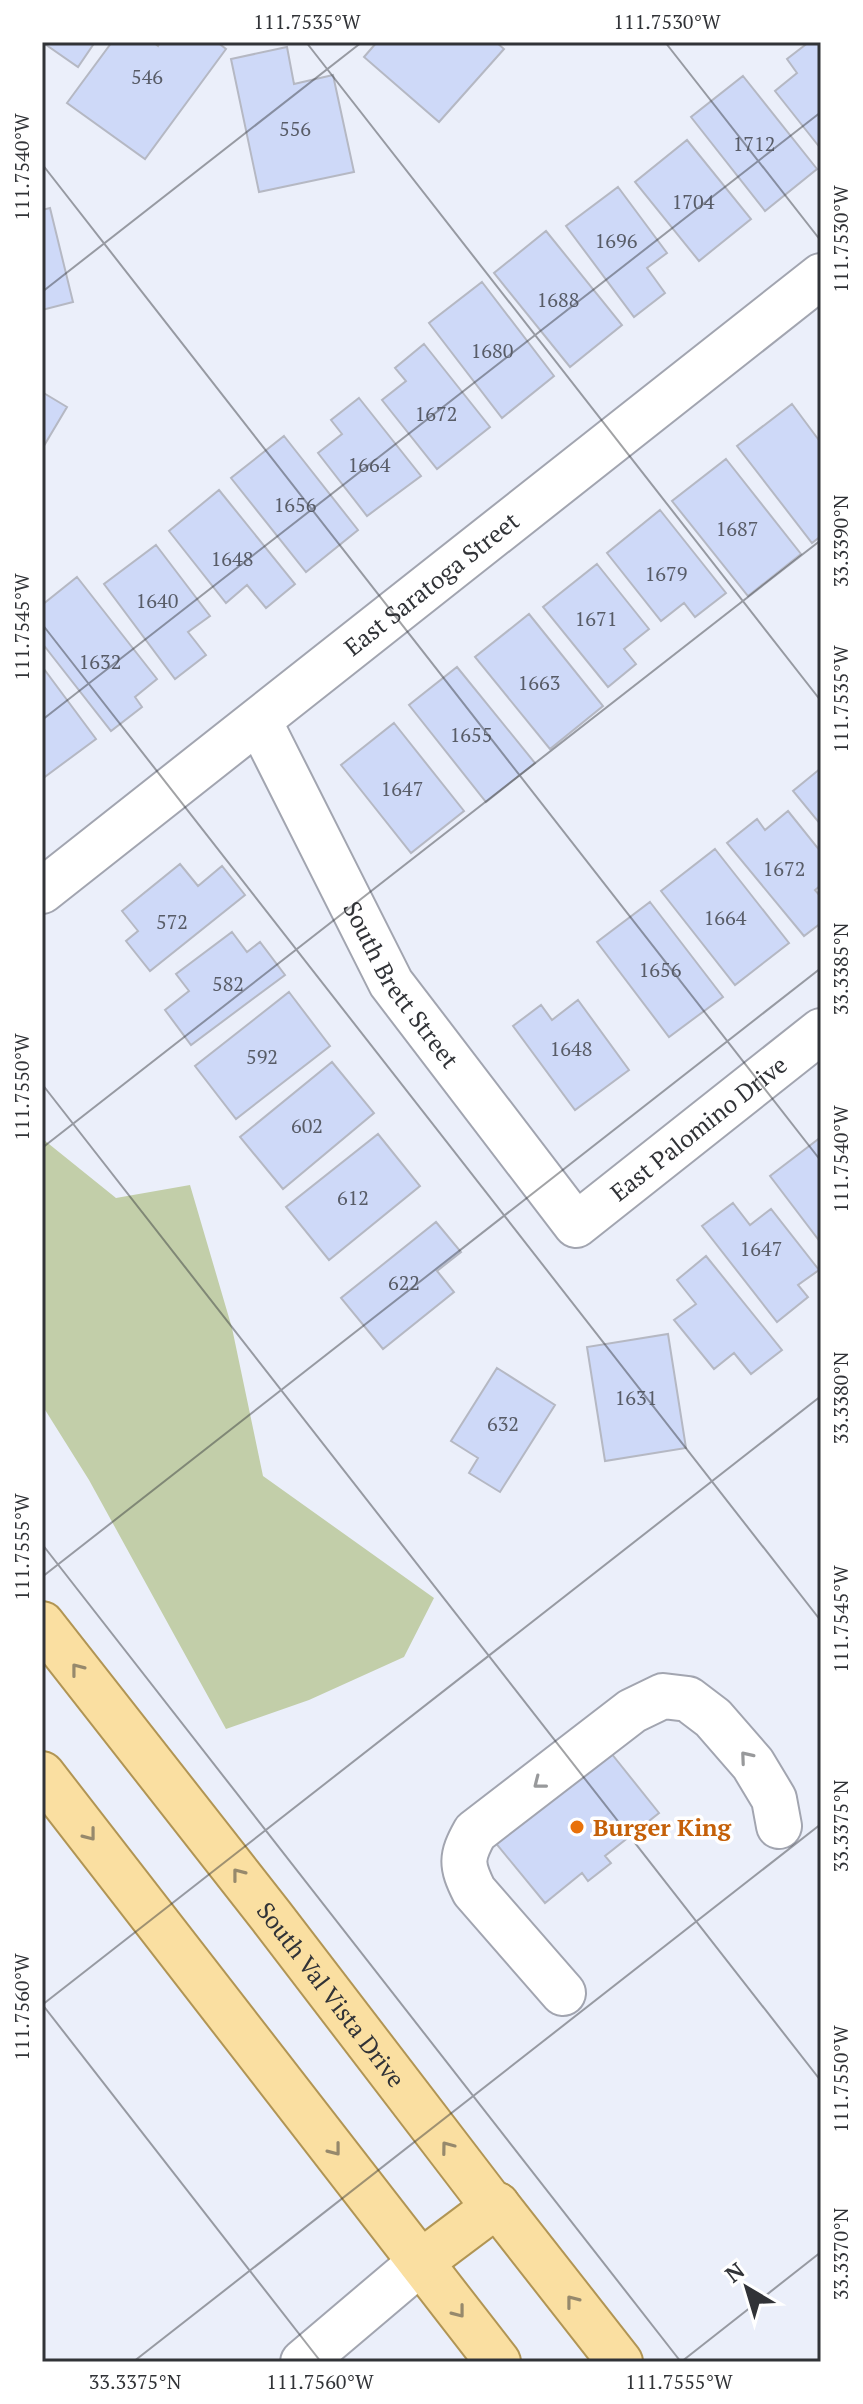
<svg xmlns="http://www.w3.org/2000/svg" width="863" height="2404" font-family="'PT Serif',serif">
	<style>
		.green { fill: #c2cea9 }
		.building { fill: #ced9f8; stroke: #b5b8c3; stroke-width: 2 }
		.lines { fill: none; stroke-linecap: round; stroke-linejoin: round }
		.minor-casing { stroke: #a2a5b0; stroke-width: 48 }
		.major-casing { stroke: #b19554; stroke-width: 48 }
		.minor { stroke: #fff; stroke-width: 44 }
		.major { stroke: #fadfa1; stroke-width: 44 }
		.oneway { stroke: #96896c }
		.oneway2 { stroke: #98999b }
		.ticks { fill: none; stroke: #313337; stroke-width: 2; stroke-opacity: 0.45 }
		.food-dot { fill: #e8710a; stroke: #fff; stroke-width: 3 }
		.labels { text-anchor: middle; dominant-baseline: central; stroke-width: 7; stroke-linejoin: round; paint-order: stroke }
		.number-label { font-size: 20px; fill: #585c67 }
		.street-label { font-size: 24px; fill: #313337; stroke: #fff }
		.food-label { font-size: 24px; font-weight: bold; fill: #c56008; stroke: #fff; text-anchor: start }
		.neatline { fill: none; stroke: #313337; stroke-width: 3 }
		.ticks-label { font-size: 20px; text-anchor: middle; fill: #313337 }
	</style>
	<rect width="100%" height="100%" fill="#ebeffa"/>
	<!-- green -->
	<path class="green" d="M42 1078 44 1082V1140L116 1198 190 1185 232 1328 263 1476 434 1598 404 1657 309 1700 226 1729 89 1480 42 1405Z"/>
	<!-- building -->
	<path class="building" d="M42 42H95L78 67Z
		M112 42H153L158 46 160 42H217L226 49 145 159 67 103Z
		M377 42H496L504 49 439 122 364 57Z
		M809 42H821V149L775 91 797 73 787 59Z
		M287 47 294 84 333 75 354 172 259 192 231 59Z
		M743 76 817 169 765 211 691 117Z
		M687 140 751 219 699 261 635 182Z
		M618 187 667 253 647 268 665 293 634 317 566 226Z
		M50 208 73 302 42 310V210Z
		M546 231 622 325 570 367 494 273Z
		M482 282 554 376 502 418 429 323Z
		M424 344 490 427 437 469 382 400 406 381 395 368Z
		M42 392 67 407 42 449Z
		M359 398 421 476 367 516 318 453 342 434 331 420Z
		M792 404 821 443V536L812 543 737 446Z
		M284 436 358 530 306 572 231 478Z
		M726 459 801 554 748 596 672 501Z
		M219 490 295 584 266 608 247 585 226 603 169 531Z
		M660 510 726 593 695 617 684 603 661 621 607 553Z
		M156 545 210 616 188 632 206 655 175 679 104 584Z
		M597 564 649 629 624 649 636 664 608 687 543 607Z
		M77 577 157 679 135 697 142 707 111 731 42 643V605Z
		M529 614 603 706 550 749 475 657Z
		M457 667 535 763 486 802 409 705Z
		M44 669 96 739 42 779V670Z
		M394 723 464 811 411 853 341 765Z
		M821 768V825L793 791Z
		M788 811 821 852V885L815 890 821 897V923L804 936 727 843 757 819 765 830Z
		M715 849 789 943 735 985 661 891Z
		M180 864 198 886 222 866 245 895 150 971 126 941 138 931 122 911Z
		M650 902 723 997 669 1037 597 942Z
		M232 932 247 952 260 942 285 975 191 1045 165 1010 189 991 176 974Z
		M289 992 330 1046 236 1119 195 1066Z
		M578 1000 629 1070 575 1110 513 1026 541 1005 552 1020Z
		M332 1062 374 1113 283 1189 240 1137Z
		M378 1134 420 1186 329 1260 286 1207Z
		M821 1137V1243L770 1176Z
		M733 1203 750 1225 771 1209 819 1270 798 1285 808 1297 777 1322 702 1226Z
		M436 1222 461 1252 437 1271 454 1292 383 1349 341 1298Z
		M706 1256 782 1350 751 1374 734 1353 714 1369 674 1320 696 1304 677 1280Z
		M668 1334 686 1448 605 1461 587 1347Z
		M497 1368 555 1405 500 1492 469 1473 478 1458 451 1441Z
		M611 1753 659 1813 605 1856 611 1863 588 1881 582 1873 545 1903 494 1841Z"/>
	<g class="lines">
		<defs>
			<g id="minor">
				<path id="s1" d="M259 721 391 983 576 1225 821 1031"/>
				<path id="s2" d="M42 891 821 276"/>
				<path d="M563 1993 474 1891C461 1865 461 1857 475 1832L632 1711 663 1696 688 1699 713 1718 753 1764 774 1799 779 1826"/>
				<path d="M303 2362 421 2262"/>
			</g>
			<g id="major">
				<path id="s3" d="M42 1624 271 1916 490 2202 497 2205 620 2362"/>
				<path d="M42 1774 498 2362"/>
				<path d="M421 2262 497 2205"/>
			</g>
		</defs>
		<!-- minor casing -->
		<use href="#minor" class="minor-casing"/>
		<!-- major casing -->
		<use href="#major" class="major-casing"/>
		<!-- minor -->
		<use href="#minor" class="minor"/>
		<!-- major -->
		<use href="#major" class="major"/>
	</g>
	<!-- one-way arrows -->
	<defs><path id="oneway-chevron" d="M-2-3.5L2.5 0L-2 3.5" fill="none" stroke-width="1.6" stroke-linecap="round" stroke-linejoin="round" transform="scale(2)"/></defs>
	<g class="oneway">
		<use href="#oneway-chevron" transform="translate(77 1669) rotate(-128)"/>
		<use href="#oneway-chevron" transform="translate(90 1835) rotate(52)"/>
		<use href="#oneway-chevron" transform="translate(238 1874) rotate(-128)"/>
		<use href="#oneway-chevron" transform="translate(447 2147) rotate(-127)"/>
		<use href="#oneway-chevron" transform="translate(335 2150) rotate(52)"/>
		<use href="#oneway-chevron" transform="translate(572 2301) rotate(-128)"/>
		<use href="#oneway-chevron" transform="translate(459 2312) rotate(52)"/>
	</g>
	<g class="oneway2">
		<use href="#oneway-chevron" transform="translate(746 1757) rotate(-130)"/>
		<use href="#oneway-chevron" transform="translate(539 1783) rotate(142)"/>
	</g>
	<!-- ticks -->
	<path class="ticks" d="M306 42 821 701M665 42 821 241M42 164 821 1161M42 292 362 42M42 624 821 1621M42 720 821 112M42 1084 821 2081M42 1148 821 540M42 1544 681 2362M42 1577 821 968M42 2004 321 2362M42 2005 821 1396M133 2362 821 1824M681 2362 821 2252"/>
	<!-- markers -->
	<circle class="food-dot" cx="577" cy="1827" r="8"/>
	<g class="labels">
		<!-- number labels -->
		<g class="number-label">
			<text x="147" y="76">546</text>
			<text x="295" y="128">556</text>
			<text x="754" y="143">1712</text>
			<text x="693" y="201">1704</text>
			<text x="616" y="240">1696</text>
			<text x="558" y="299">1688</text>
			<text x="492" y="350">1680</text>
			<text x="436" y="413">1672</text>
			<text x="369" y="464">1664</text>
			<text x="295" y="504">1656</text>
			<text x="737" y="528">1687</text>
			<text x="232" y="558">1648</text>
			<text x="666" y="573">1679</text>
			<text x="157" y="600">1640</text>
			<text x="596" y="618">1671</text>
			<text x="100" y="661">1632</text>
			<text x="539" y="682">1663</text>
			<text x="471" y="734">1655</text>
			<text x="402" y="788">1647</text>
			<text x="784" y="868">1672</text>
			<text x="725" y="917">1664</text>
			<text x="172" y="921">572</text>
			<text x="660" y="969">1656</text>
			<text x="228" y="983">582</text>
			<text x="571" y="1048">1648</text>
			<text x="262" y="1056">592</text>
			<text x="307" y="1125">602</text>
			<text x="353" y="1197">612</text>
			<text x="761" y="1248">1647</text>
			<text x="404" y="1282">622</text>
			<text x="636" y="1397">1631</text>
			<text x="503" y="1423">632</text>
		</g>
		<!-- street labels -->
		<g class="street-label">
			<text stroke="none"><textPath href="#s2" startOffset="496">East Saratoga Street</textPath></text>
			<text stroke="none"><textPath href="#s1" startOffset="300">South Brett Street</textPath></text>
			<text stroke="none"><textPath href="#s1" startOffset="754">East Palomino Drive</textPath></text>
			<text stroke="none"><textPath href="#s3" startOffset="470">South Val Vista Drive</textPath></text>
		</g>
		<!-- food labels -->
		<g class="food-label">
			<text x="593" y="1827">Burger King</text>
		</g>
	</g>
	<!-- border -->
	<rect width="863" height="2404" fill="none" stroke="#ffffff" stroke-width="88"/>
	<!-- north arrow -->
	<g transform="translate(747 2288) rotate(322)" stroke="#ffffff" stroke-width="6" paint-order="stroke">
	<path d="M0-6L14 30L0 20L-14 30Z" fill="#313337"/>
	<text y="-12" font-size="22" font-weight="bold" text-anchor="middle" fill="#313337">N</text>
	</g>
	<rect x="44" y="44" width="775" height="2316" class="neatline"/>
	<g class="ticks-label">
		<text x="307" y="29">111.7535°W</text>
		<text x="667" y="29">111.7530°W</text>
		<text transform="translate(22 167) rotate(-90)" y="7">111.7540°W</text>
		<text transform="translate(841 239) rotate(-90)" y="7">111.7530°W</text>
		<text transform="translate(841 541) rotate(-90)" y="7">33.3390°N</text>
		<text transform="translate(22 627) rotate(-90)" y="7">111.7545°W</text>
		<text transform="translate(841 699) rotate(-90)" y="7">111.7535°W</text>
		<text transform="translate(841 969) rotate(-90)" y="7">33.3385°N</text>
		<text transform="translate(22 1087) rotate(-90)" y="7">111.7550°W</text>
		<text transform="translate(841 1159) rotate(-90)" y="7">111.7540°W</text>
		<text transform="translate(841 1398) rotate(-90)" y="7">33.3380°N</text>
		<text transform="translate(22 1547) rotate(-90)" y="7">111.7555°W</text>
		<text transform="translate(841 1619) rotate(-90)" y="7">111.7545°W</text>
		<text transform="translate(841 1826) rotate(-90)" y="7">33.3375°N</text>
		<text transform="translate(22 2007) rotate(-90)" y="7">111.7560°W</text>
		<text transform="translate(841 2079) rotate(-90)" y="7">111.7550°W</text>
		<text transform="translate(841 2254) rotate(-90)" y="7">33.3370°N</text>
		<text x="135" y="2389">33.3375°N</text>
		<text x="320" y="2389">111.7560°W</text>
		<text x="679" y="2389">111.7555°W</text>
	</g>
</svg>
